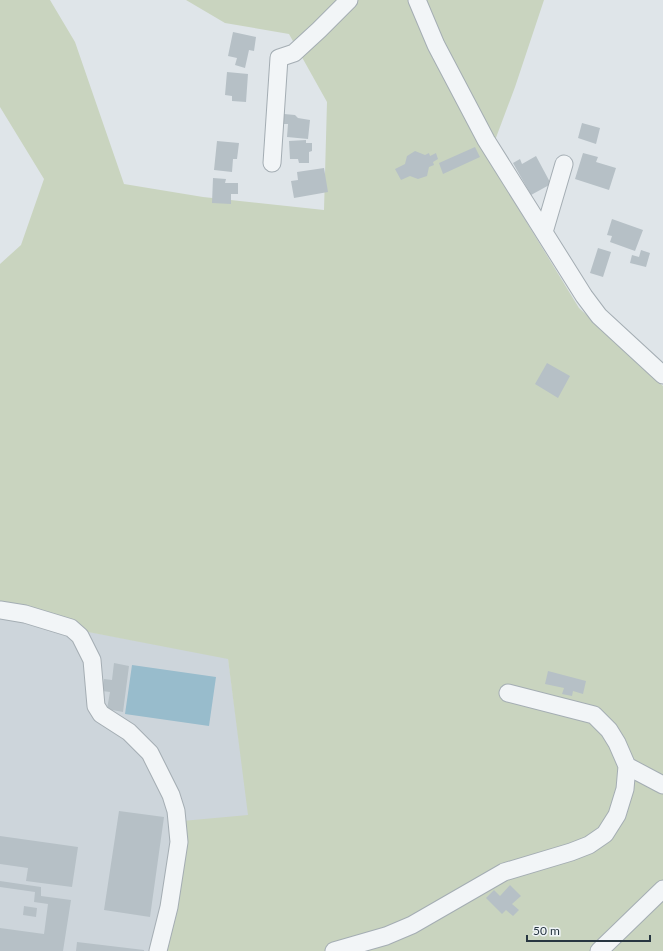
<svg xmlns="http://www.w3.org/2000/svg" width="663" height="951" font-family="Lato,sans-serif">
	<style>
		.built { fill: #cdd5db }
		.green { fill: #c9d4bf }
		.water { fill: #98bccc }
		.building { fill: #b6c0c6 }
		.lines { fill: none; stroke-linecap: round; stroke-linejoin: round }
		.minor-casing { stroke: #a4adb3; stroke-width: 19 }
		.minor { stroke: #f2f5f7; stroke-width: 17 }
	</style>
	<rect width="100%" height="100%" fill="#dfe5e9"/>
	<!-- built -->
	<path class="built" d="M0 615 228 658 249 815 156 951H0Z"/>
	<!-- green -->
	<path class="green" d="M0 0H50L75 42 124 184 203 197 324 210 327 102 289 34 225 23 186 0H544L515 87 488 159 579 308 663 386V951H156L182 821 248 815 228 659 0 615V264L21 245 44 179 0 107Z"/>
	<!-- water -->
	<path class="water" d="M132 665 216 677 209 726 125 714Z"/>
	<!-- building -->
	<path class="building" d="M233 32 256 37 254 51 249 50 245 68 235 65 237 58 228 56Z
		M227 72 248 74 246 102 232 101V96L225 95Z
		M284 114 295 115 298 118 310 120 308 139 287 137 288 124H283Z
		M582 123 600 128 596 144 578 138Z
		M306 140V143H312V151L309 152V163H299L298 159H290L289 141Z
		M217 141 239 143 237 159H233L232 172 214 170Z
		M475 147 480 157 443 174 439 163Z
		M415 151 425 155 429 153 430 156 436 153 438 159 433 162 434 165 429 167 427 176 418 179 410 176 401 180 395 169 405 164 407 156Z
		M583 153 598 157 596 162 616 168 609 190 575 179Z
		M536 156 551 184 531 195 513 163 520 159 522 164Z
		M324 168 328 192 294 198 291 181 298 180 297 172Z
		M213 178 226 179 225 183H238V194H231V204L212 203Z
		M612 219 643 230 635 251 610 242 612 236 607 235Z
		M598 248 611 252 603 277 590 273Z
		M641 250 650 253 646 267 630 263 632 255 639 257Z
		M547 363 570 376 558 398 535 384Z
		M114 663 129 666 123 712 107 709 110 692 102 691 104 679 112 680Z
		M548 671 586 681 583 694 573 691 572 696 562 694 564 688 545 684Z
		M119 811 164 817 150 917 104 910Z
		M0 836 78 847 72 887 26 881 28 868 0 864Z
		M0 881 41 887V896L71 900 63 951H0V928L44 934 48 904 34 902 35 892 0 887Z
		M510 885 521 896 512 904 519 910 513 916 506 910 502 914 486 898 494 890 500 896Z
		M24 906 37 908 36 917 23 915Z
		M77 942 144 950V951H76Z"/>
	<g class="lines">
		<defs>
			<path id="minor" d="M417 0 436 45 486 140 584 296 599 316 663 375
				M272 163 279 58 294 53 319 30 349 0
				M544 232 564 164
				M0 610 25 614 71 628 80 636 92 660 96 706 101 714 129 732 150 753 171 795 176 811 179 842 169 907 158 951
				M627 766 663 785
				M334 951 386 936 412 925 504 872 571 852 589 845 605 834 617 815 625 789 627 766 617 743 609 730 594 715 508 693
				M599 951 663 889"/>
		</defs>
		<!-- minor casing -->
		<use href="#minor" class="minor-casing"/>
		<!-- minor -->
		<use href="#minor" class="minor"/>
	</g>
	<!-- scale -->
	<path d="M527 935v6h123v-6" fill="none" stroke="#273641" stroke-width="2"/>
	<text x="533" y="935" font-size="12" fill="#273641" stroke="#eff4f7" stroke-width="3" paint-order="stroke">50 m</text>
</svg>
